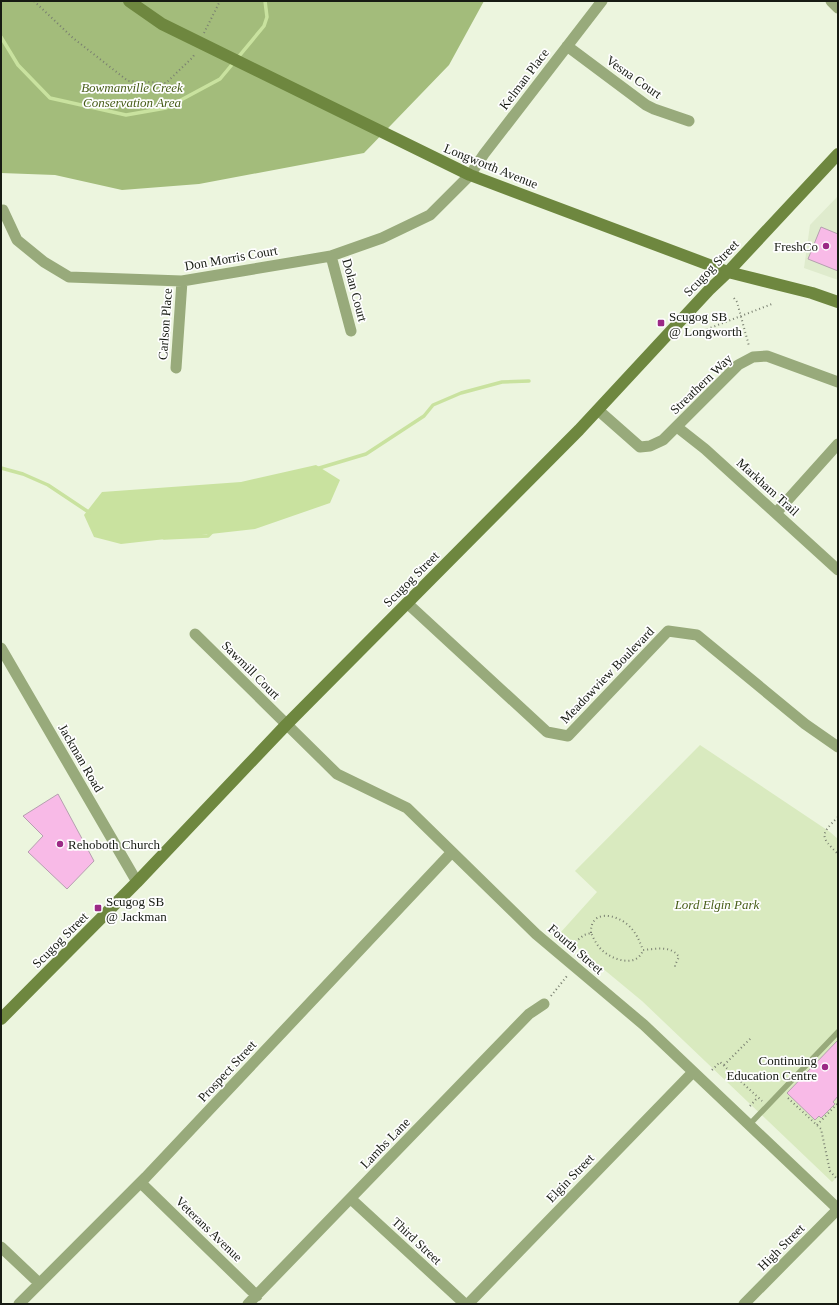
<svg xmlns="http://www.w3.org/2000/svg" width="839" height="1305" font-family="'Times New Roman',serif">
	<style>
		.built { fill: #dfebcd }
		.green { fill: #d9eabf }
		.forest { fill: #a3bc7b }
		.water { fill: #c9e29f }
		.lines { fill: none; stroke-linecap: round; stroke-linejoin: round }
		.stream { stroke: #c9e29f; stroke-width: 3.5 }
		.building { fill: #f8bae7; stroke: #b5a0af }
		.path { stroke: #797f70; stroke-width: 2; stroke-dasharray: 1 3; stroke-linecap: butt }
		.lane { stroke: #98aa7b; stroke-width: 5.5 }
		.street { stroke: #98aa7b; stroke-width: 11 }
		.secondary { stroke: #6e873f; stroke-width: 12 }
		.poi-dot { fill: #9b2985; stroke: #fefefe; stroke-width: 1.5 }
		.labels { text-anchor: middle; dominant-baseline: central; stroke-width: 3.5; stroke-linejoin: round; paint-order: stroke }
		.street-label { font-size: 13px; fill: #171b13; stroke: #fefefe }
		.park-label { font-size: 13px; font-style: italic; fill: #485e19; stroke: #fefefe }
		.poi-label { font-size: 13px; fill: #171b13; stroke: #fefefe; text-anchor: start }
	</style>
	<rect width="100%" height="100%" fill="#ecf5de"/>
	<!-- built -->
	<path class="built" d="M838 196V280L804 268 810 225Z"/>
	<!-- green -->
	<path class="green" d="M700 745 830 832 838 839V1178L837 1177 832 1182 642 1001 584 953 561 932 597 892 575 871Z"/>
	<!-- forest -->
	<path class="forest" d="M1 1H484L449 65 364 153 199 184 122 190 55 175 1 173Z"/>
	<!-- water -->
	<path class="water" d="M316 465 340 480 330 503 255 529 121 544 94 537 84 515 102 492 241 482Z"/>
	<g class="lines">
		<!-- stream -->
		<path class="stream" d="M1 37 18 65 50 98 126 115 166 108 220 79 264 26 267 17 265 1
			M1 468 23 474 48 485 90 513
			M316 469 366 454 424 416 433 405 461 393 502 382 529 381
			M164 538 208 536 213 531"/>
	</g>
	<!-- building -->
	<path class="building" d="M821 227 838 234V271L808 259Z
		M58 794 94 861 67 889 28 852 43 836 23 816Z
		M838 1040V1096L833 1102 835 1104 821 1118 819 1116 815 1120 787 1093Z"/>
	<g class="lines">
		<!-- path -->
		<path class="path" d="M34 1 73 38 128 81 166 83 193 57 195 53
			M204 33 220 1
			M734 298 737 302 749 346
			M692 335 772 304
			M838 817C820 835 820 836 838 854
			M591 933C590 909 616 914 628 925 636 932 639 940 643 950 656 949 671 945 679 957L675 965V968
			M569 947 584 935 591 933C594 939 597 946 603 951 613 960 637 968 643 950
			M551 996 567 976
			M724 1065 752 1037
			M712 1070 720 1062 762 1101
			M788 1098 821 1129 830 1171 838 1180
			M750 1106 758 1097
			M817 1125 838 1103"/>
		<!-- lane -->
		<path class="lane" d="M749 1125 838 1032"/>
		<!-- street -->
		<path class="street" d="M831 1 838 8
			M567 46 646 105 654 109 689 121
			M3 210 17 240 44 262 69 277 182 281 331 256 382 238 430 215 470 175 484 154 602 1
			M331 256 351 331
			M176 368 182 281
			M598 410 640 447 650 446 663 440 738 365 753 357 767 356 838 382
			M677 427 705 449 838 570
			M776 513 838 444
			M407 603 547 732 568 736 668 631 697 635 805 724 838 747
			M195 634 337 774 407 808 536 934 644 1025 838 1209
			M1 648 137 882
			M141 1183 257 1296
			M351 1199 465 1304
			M1 1247 39 1283
			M19 1304 146 1177 452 852
			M248 1304 529 1014 544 1004
			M468 1304 693 1072
			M744 1304 838 1209"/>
		<!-- secondary -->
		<path class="secondary" d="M129 1 162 24 470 175 728 272 812 293 838 302
			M1 1019 137 882 286 725 579 430 709 290 728 272 838 154"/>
	</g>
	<!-- markers -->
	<g class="poi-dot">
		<circle cx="826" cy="246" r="4"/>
		<rect x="657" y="319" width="8" height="8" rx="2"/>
		<circle cx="60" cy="844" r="4"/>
		<rect x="94" y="904" width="8" height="8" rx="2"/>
		<circle cx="825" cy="1067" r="4"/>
	</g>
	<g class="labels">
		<!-- street labels -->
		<g class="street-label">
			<text transform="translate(634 77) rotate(35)">Vesna Court</text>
			<text transform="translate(524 79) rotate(-53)">Kelman Place</text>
			<text transform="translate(491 166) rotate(22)">Longworth Avenue</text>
			<text transform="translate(231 258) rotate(-10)">Don Morris Court</text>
			<text transform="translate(711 268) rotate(-46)">Scugog Street</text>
			<text transform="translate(355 290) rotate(75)">Dolan Court</text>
			<text transform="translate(165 324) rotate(-86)">Carlson Place</text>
			<text transform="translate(701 384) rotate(-44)">Streathern Way</text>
			<text transform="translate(768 487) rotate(42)">Markham Trail</text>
			<text transform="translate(411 579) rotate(-45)">Scugog Street</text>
			<text transform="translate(251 670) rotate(45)">Sawmill Court</text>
			<text transform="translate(607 675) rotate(-46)">Meadowview Boulevard</text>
			<text transform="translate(81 758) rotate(60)">Jackman Road</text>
			<text transform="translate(60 940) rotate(-45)">Scugog Street</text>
			<text transform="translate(576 949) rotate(41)">Fourth Street</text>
			<text transform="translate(227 1071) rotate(-47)">Prospect Street</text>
			<text transform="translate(385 1143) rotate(-46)">Lambs Lane</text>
			<text transform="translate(570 1178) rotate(-46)">Elgin Street</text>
			<text transform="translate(209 1229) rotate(44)">Veterans Avenue</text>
			<text transform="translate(417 1241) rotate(43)">Third Street</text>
			<text transform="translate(781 1247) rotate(-45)">High Street</text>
		</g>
		<!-- park labels -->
		<g class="park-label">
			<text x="132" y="87">Bowmanville Creek<tspan x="132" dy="15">Conservation Area</tspan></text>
			<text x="717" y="904">Lord Elgin Park</text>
		</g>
		<!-- poi labels -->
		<g class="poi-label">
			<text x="818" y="246" text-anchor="end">FreshCo</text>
			<text x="669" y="316">Scugog SB<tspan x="669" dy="15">@ Longworth</tspan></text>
			<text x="68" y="844">Rehoboth Church</text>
			<text x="106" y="901">Scugog SB<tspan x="106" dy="15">@ Jackman</tspan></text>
			<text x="817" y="1060" text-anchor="end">Continuing<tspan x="817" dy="15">Education Centre</tspan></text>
		</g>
	</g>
	<!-- border -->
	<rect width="839" height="1305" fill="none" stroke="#171b13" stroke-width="4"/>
</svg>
